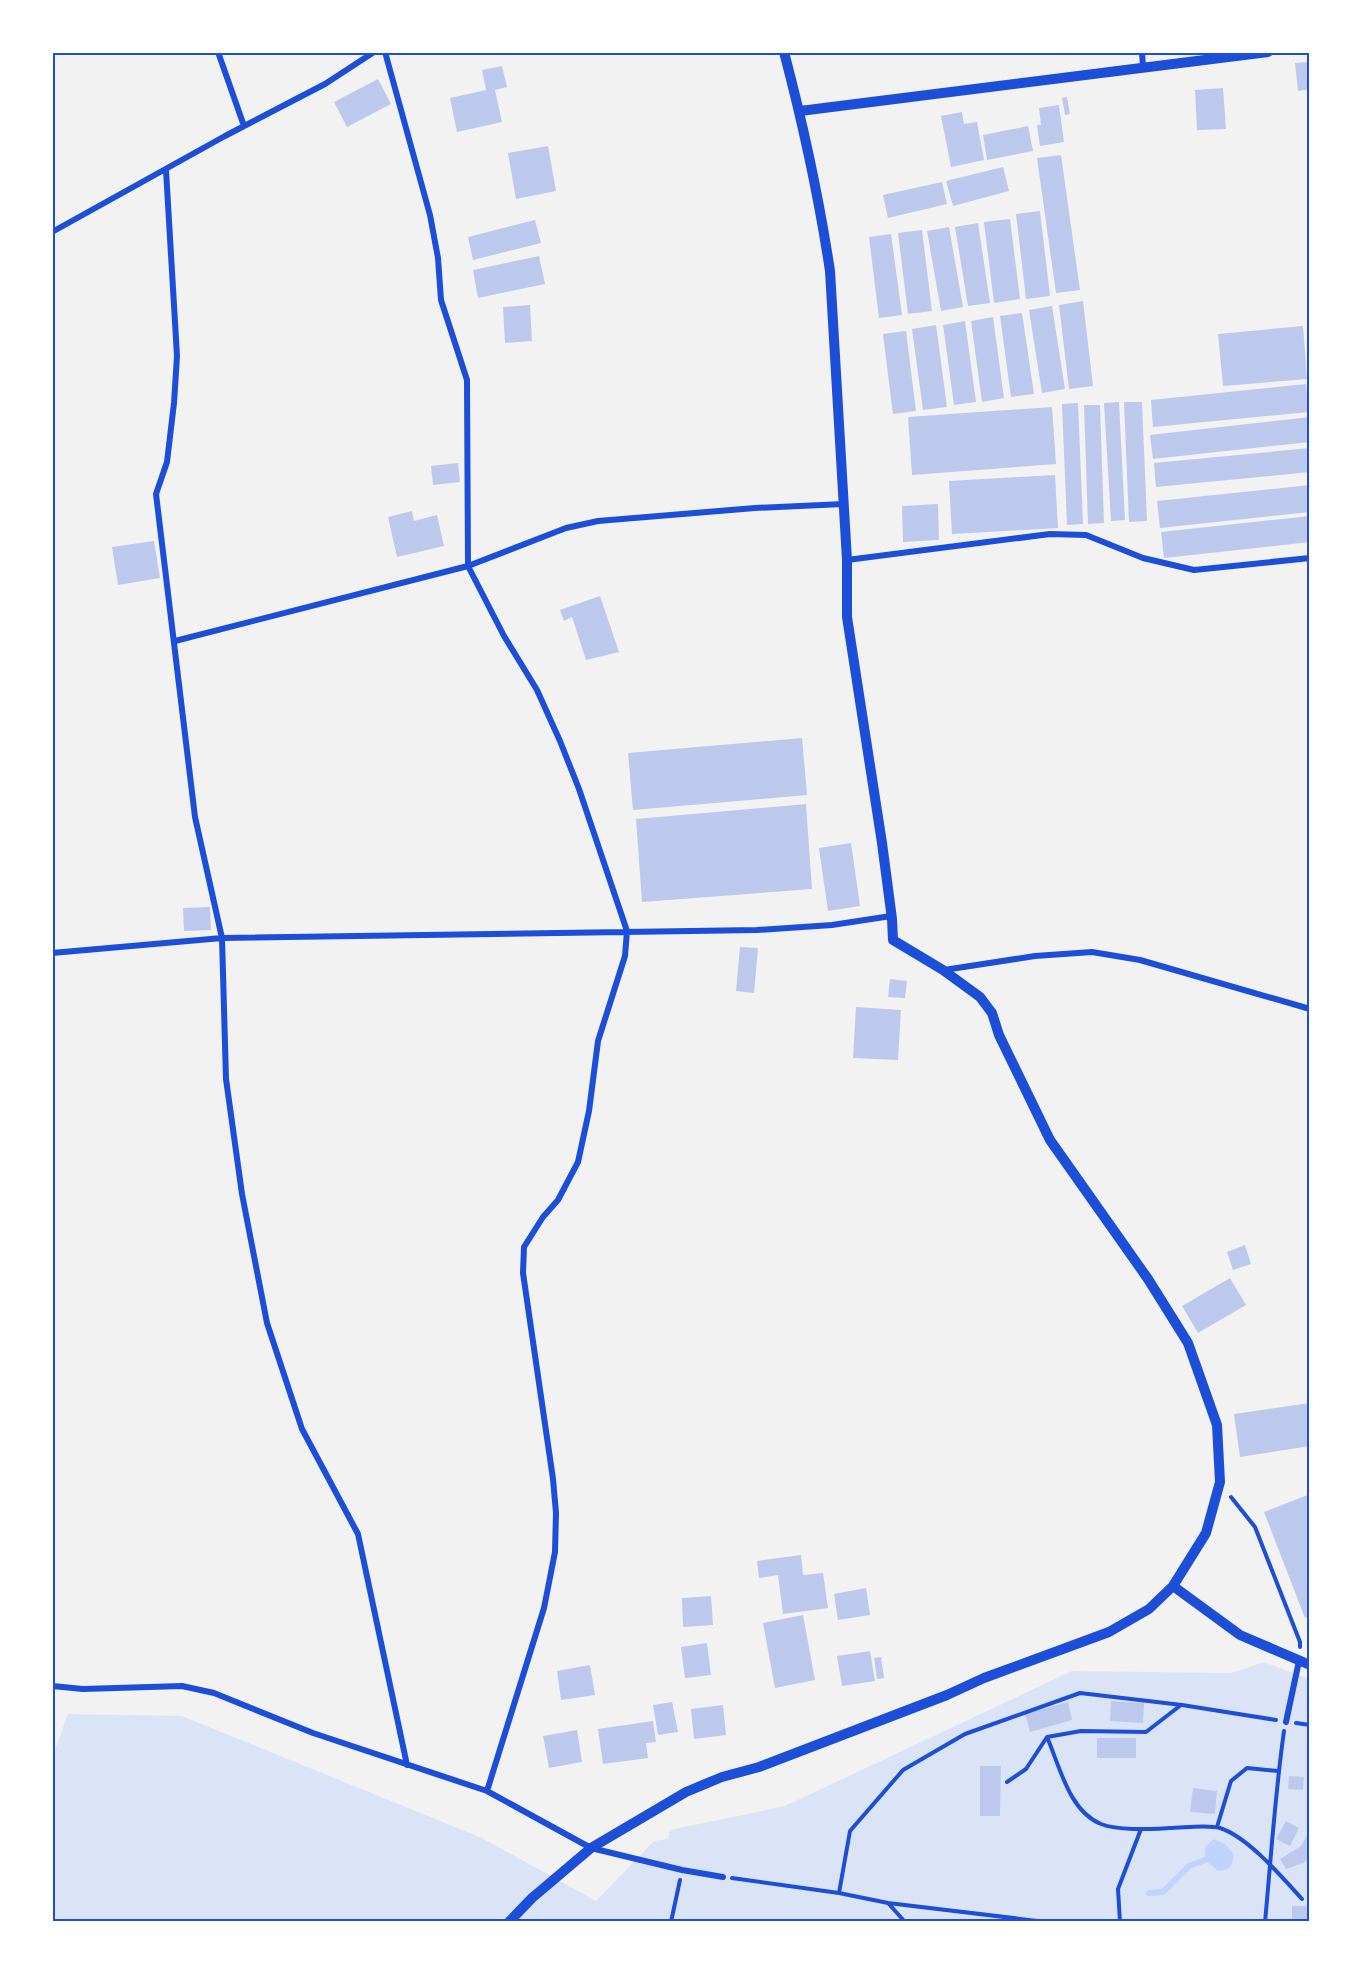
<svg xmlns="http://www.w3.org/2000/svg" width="1362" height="1974" font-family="Inter,sans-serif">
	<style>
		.green { fill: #dbe4f7 }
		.water { fill: #bfd3fe }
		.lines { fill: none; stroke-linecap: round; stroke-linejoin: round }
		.stream { stroke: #bfd3fe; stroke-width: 6 }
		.building { fill: #bdc9ec }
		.path { stroke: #1d4ed8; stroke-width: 4 }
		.minor { stroke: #1d4ed8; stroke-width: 6 }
		.tertiary { stroke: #1d4ed8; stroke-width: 10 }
		.neatline { fill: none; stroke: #1d4ed8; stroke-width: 2 }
	</style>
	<rect width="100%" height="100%" fill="#f2f2f2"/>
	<!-- green -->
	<path class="green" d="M1264 1662 1309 1679V1921H53L52 1758 68 1714 182 1716 482 1838 596 1901 654 1841 668 1839 670 1830 785 1806 1072 1671 1231 1673Z"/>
	<!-- water -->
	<path class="water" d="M1213 1839 1225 1844 1234 1855C1232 1867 1230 1870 1218 1871L1205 1860V1848Z"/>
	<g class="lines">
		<!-- stream -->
		<path class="stream" d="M1149 1893 1163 1892 1189 1866 1205 1860"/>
	</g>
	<!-- building -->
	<path class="building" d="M1310 62V89L1298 91 1295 63Z
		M502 66 507 87 495 90 502 122 457 132 450 98 486 90 482 70Z
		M378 79 391 104 347 127 334 102Z
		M1223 88 1226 129 1197 130 1195 90Z
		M1067 97 1070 114 1065 115 1062 98Z
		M1059 105 1064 142 1040 146 1037 125H1041L1039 108Z
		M962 112 964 124 977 122 984 160 951 167 941 116Z
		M1028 126 1033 151 987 160 983 135Z
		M548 146 556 191 516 199 508 153Z
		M1061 155 1080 290 1056 293 1037 158Z
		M1003 167 1009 191 953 206 946 181Z
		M942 182 947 204 888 218 883 195Z
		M1040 211 1050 296 1026 299 1016 214Z
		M1010 219 1020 299 994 303 984 222Z
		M535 220 541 243 473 260 468 237Z
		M978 223 990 303 968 306 955 227Z
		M949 227 963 307 941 311 927 231Z
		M922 230 932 311 908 314 898 233Z
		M891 234 902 315 879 318 869 237Z
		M539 256 545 284 478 298 473 270Z
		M1083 301 1093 386 1069 389 1059 305Z
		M530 305 532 341 505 343 503 307Z
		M1052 306 1065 389 1042 393 1029 310Z
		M1022 313 1034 394 1011 397 1000 316Z
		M993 317 1004 398 982 402 971 321Z
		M965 321 976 402 954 405 943 325Z
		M936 325 947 407 923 410 912 329Z
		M1303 326 1307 379 1223 386 1218 334Z
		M906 331 916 411 893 414 883 334Z
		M1306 384 1309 412 1153 427 1151 400Z
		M1119 402 1125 520 1111 521 1104 403Z
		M1124 402H1142L1147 521 1129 522Z
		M1078 403 1083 524 1067 525 1062 404Z
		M1084 405H1100L1104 523 1088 524Z
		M1052 407 1056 464 912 475 908 417Z
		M1310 417V442L1153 459 1150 435Z
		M1310 448V472L1156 487 1154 463Z
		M458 463 460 482 433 485 431 466Z
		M1055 475 1058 528 952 534 949 481Z
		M1310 485V512L1160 528 1157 501Z
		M938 504 939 540 903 542 902 506Z
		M412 511 414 521 437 515 444 546 397 557 388 517Z
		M1310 516V542L1164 558 1161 532Z
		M154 541 160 578 118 585 112 547Z
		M600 596 619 652 586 660 572 617 564 621 560 610Z
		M802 738 807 795 633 810 628 753Z
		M806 804 812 889 642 902 636 819Z
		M851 843 860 906 828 911 819 848Z
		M210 907 211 930 184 931 183 908Z
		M740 947 758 948 754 993 736 991Z
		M890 979 907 981 905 998 888 997Z
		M856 1007 901 1010 898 1060 853 1058Z
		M1245 1245 1251 1264 1233 1270 1227 1252Z
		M1230 1278 1246 1305 1198 1333 1182 1306Z
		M1310 1403V1446L1240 1457 1234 1414Z
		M1310 1494V1616L1305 1618 1264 1512Z
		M801 1555 803 1575 823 1573 828 1608 783 1614 778 1575 759 1578 757 1561Z
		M866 1588 870 1615 838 1620 834 1594Z
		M711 1596 713 1625 683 1627 682 1598Z
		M803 1615 815 1680 775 1688 763 1623Z
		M707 1643 711 1675 685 1678 681 1647Z
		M870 1651 875 1681 842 1686 837 1656Z
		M881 1657 884 1678 877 1679 874 1658Z
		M590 1665 595 1695 561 1700 557 1671Z
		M1111 1701 1144 1703 1143 1723 1110 1721Z
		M672 1702 678 1732 658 1735 653 1705Z
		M1068 1702 1072 1720 1030 1732 1025 1714Z
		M723 1705 726 1735 694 1739 691 1709Z
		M653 1721 656 1742 646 1743 648 1758 603 1764 598 1729Z
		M577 1730 582 1762 549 1768 543 1736Z
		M1097 1738H1136V1758H1097Z
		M980 1766H1001L1000 1816H980Z
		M1289 1776 1304 1777 1303 1790 1288 1789Z
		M1193 1788 1217 1791 1215 1814 1190 1812Z
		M1286 1821 1299 1828 1290 1846 1276 1839Z
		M1310 1829V1858L1303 1863 1286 1869 1280 1859 1301 1846Z
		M1292 1906H1310V1922H1292Z"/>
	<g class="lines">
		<!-- path -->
		<path class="path" d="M1231 1497 1255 1527 1300 1642V1647
			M1296 1723 1310 1725
			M1047 1737C1060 1767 1069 1811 1101 1824 1119 1831 1150 1829 1169 1828 1183 1828 1207 1824 1220 1828 1248 1837 1282 1877 1302 1899
			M1007 1782 1026 1769 1047 1737 1081 1731 1146 1732 1181 1705
			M1217 1827 1231 1781 1247 1768 1278 1771
			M732 1878 839 1893 888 1903 1046 1922
			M839 1893 850 1831 903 1770 965 1734 1080 1693 1182 1705 1276 1720
			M889 1904 905 1922
			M671 1922 680 1880
			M1120 1922 1118 1889 1141 1829
			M1265 1922C1271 1858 1275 1794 1284 1731"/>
		<!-- minor -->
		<path class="minor" d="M218 52 244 126
			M385 52 430 215 438 258 441 300 467 380 468 566 504 636 537 690 560 741 579 789 627 931 625 956 598 1041 589 1111 578 1162 558 1200 543 1217 524 1247 523 1273 553 1479 556 1513 555 1552 544 1608 487 1791
			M1142 52 1143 67
			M166 170 177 356 174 403 167 462 156 494 195 817 222 938 226 1079 242 1194 267 1323 302 1429 358 1534 407 1765
			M52 232 225 136 325 84 374 52
			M847 560 1050 534 1086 535 1143 558 1194 570 1310 558
			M175 641 468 566 566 528 598 521 755 508 844 504
			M52 953 222 938 757 930 832 925 891 916
			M944 970 1035 956 1092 952 1140 960 1310 1009
			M52 1686 83 1689 182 1686 214 1693 313 1733 487 1791 591 1848 682 1870 723 1877
			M1286 1722 1299 1661"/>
		<!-- tertiary -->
		<path class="tertiary" d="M800 111 1268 52
			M1173 1586 1240 1635 1310 1665
			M509 1922 532 1898 591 1848 686 1792 722 1777 759 1767 947 1695 984 1678 1109 1632 1149 1609 1173 1586 1206 1533 1220 1482 1217 1425 1188 1343 1148 1279 1050 1140 999 1035 992 1013 980 997 943 970 893 940 892 919 882 843 847 617V560L830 271C819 198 803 124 784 52"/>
	</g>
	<!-- border -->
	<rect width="1362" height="1974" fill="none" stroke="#ffffff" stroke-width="108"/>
	<rect x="54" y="54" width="1254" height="1866" class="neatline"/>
</svg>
